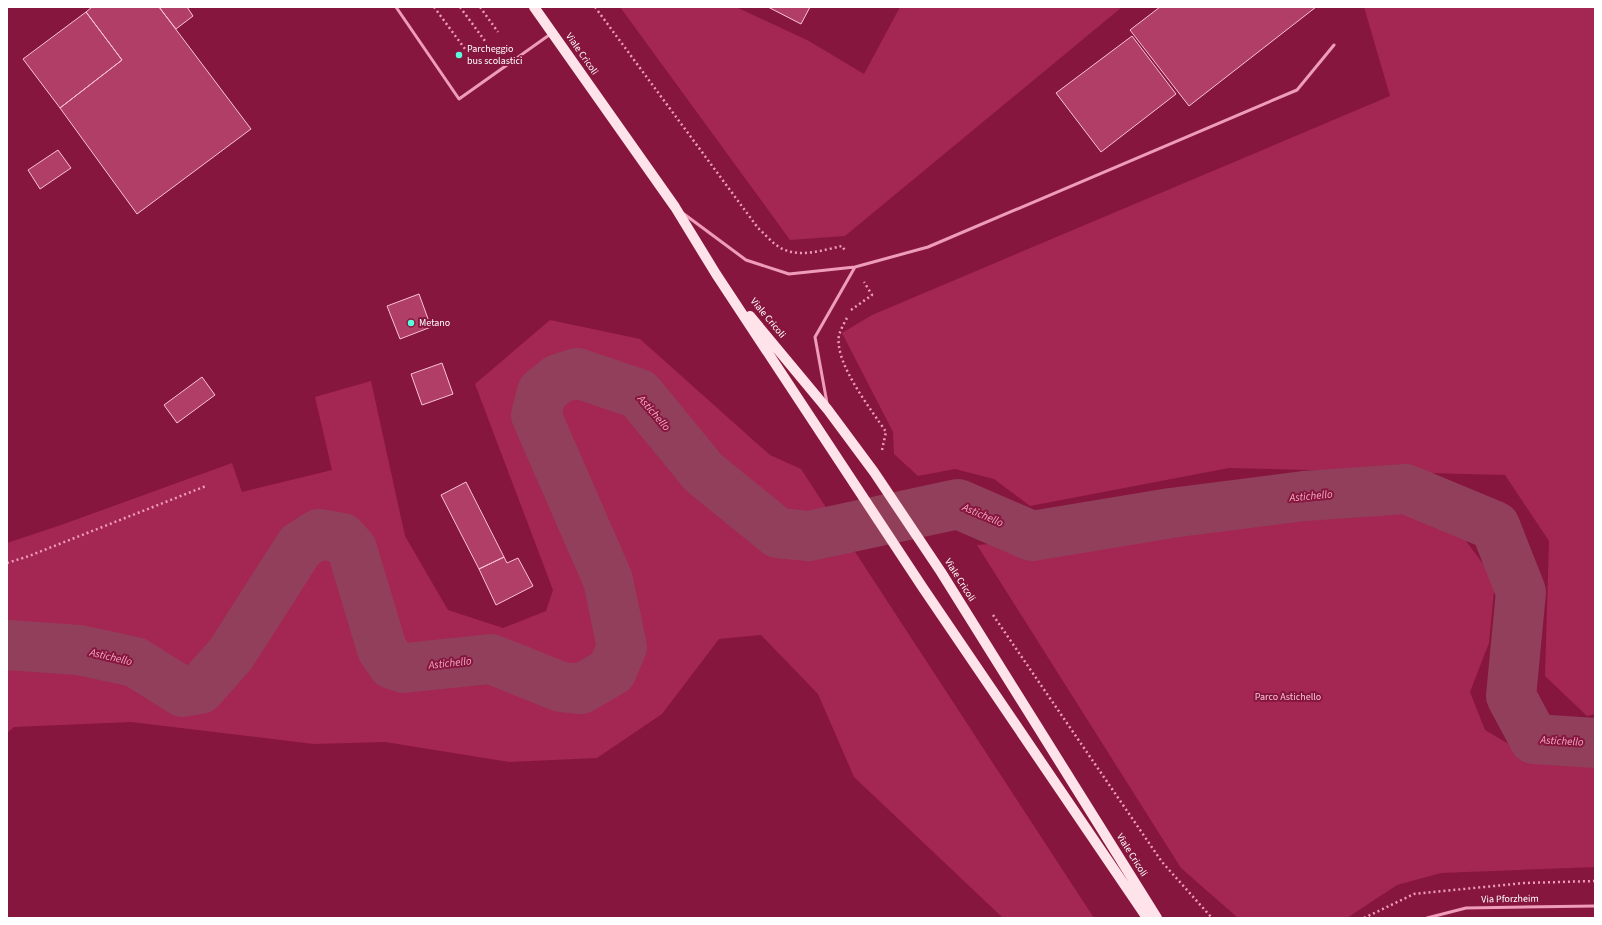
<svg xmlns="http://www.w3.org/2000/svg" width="1602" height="925" font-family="'Source Sans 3',sans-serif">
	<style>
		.green { fill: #a42652 }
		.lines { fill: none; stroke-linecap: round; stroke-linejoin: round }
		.river { stroke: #923f5c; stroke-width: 50 }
		.building { fill: #b03e67; stroke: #fac2d6 }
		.path { stroke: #ee9cb9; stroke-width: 2.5; stroke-dasharray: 2 3; stroke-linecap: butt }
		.lane { stroke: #ee9cb9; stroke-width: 3 }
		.primary { stroke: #ffe3eb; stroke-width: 10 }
		.poi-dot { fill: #59ffde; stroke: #86163d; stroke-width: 1.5 }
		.labels { text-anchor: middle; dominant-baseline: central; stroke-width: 4; stroke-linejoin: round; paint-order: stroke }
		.poi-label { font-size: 10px; fill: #fff; stroke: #86163d; text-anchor: start }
		.street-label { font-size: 10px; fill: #fff; stroke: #86163d }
		.park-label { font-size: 10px; fill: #fac2d6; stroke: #86163d }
		.water-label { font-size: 11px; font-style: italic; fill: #f5a7c4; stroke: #86163d }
	</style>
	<rect width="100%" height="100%" fill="#86163d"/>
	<!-- green -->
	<path class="green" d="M620 7H736L809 41 864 74 900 7H1122L845 236 790 240Z
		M1364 7H1595V714L1587 716 1545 676 1549 541 1505 475 1229 468 1030 506 994 479 955 469 918 476 894 454 893 432 842 333 872 315 1390 96Z
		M550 320 640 339 770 455 801 469 1094 918H1003L854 777 818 694 761 635 719 639 662 714 597 758 509 762 385 742 314 744 131 722 14 727 7 733V543L61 525 232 463 242 492 332 470 315 397 371 381 405 536 448 610 503 628 546 611 553 590 475 384Z
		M1349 506 1452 522 1495 580 1489 643 1470 692 1485 730 1524 753 1595 754V867L1441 873 1397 885 1347 918H1238L1181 868 977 545 1076 537Z"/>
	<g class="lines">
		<!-- river -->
		<path class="river" d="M7 645 79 650 135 662 183 692 200 689 231 654 300 546 319 534 342 538 352 549 382 649 392 664 404 668 491 659 561 687 581 689 612 671 622 647 608 580 536 415 542 392 558 379 577 373 639 394 704 473 778 533 809 536 958 504 1032 536 1171 513 1304 496 1406 489 1495 526 1521 592 1511 696 1534 739 1595 743"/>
	</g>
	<!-- building -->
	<path class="building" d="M92 7H159L251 129 137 214 60 108 122 60 86 12Z
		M159 7H187L193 16 176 29Z
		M768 7H810L801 24Z
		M1160 7H1316L1189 106 1130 30Z
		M86 12 122 60 60 108 23 59Z
		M1132 36 1176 94 1101 152 1056 93Z
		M58 150 71 168 40 189 28 170Z
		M419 294 431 327 400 339 387 306Z
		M442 363 453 394 422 405 411 374Z
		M202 377 215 395 177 423 164 405Z
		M466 482 504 557 479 569 441 495Z
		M504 557 507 563 518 558 533 586 496 605 479 569Z"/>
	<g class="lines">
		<!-- path -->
		<path class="path" d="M434 7 468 53
			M460 7 485 41
			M480 7 498 32
			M595 7 758 228C765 234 771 242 779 247 798 259 823 250 842 246L846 252
			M851 310 872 295 864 282
			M847 318C844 323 841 329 839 335 834 363 871 409 886 432L882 450
			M7 563 29 556 206 486
			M993 615 1162 862 1212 918
			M1364 918 1414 894 1524 883 1595 881"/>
		<!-- lane -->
		<path class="lane" d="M396 7 459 99 552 33
			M684 214 746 260 789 274 855 267 928 247 1297 90 1334 45
			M827 403 815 337 855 267
			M1427 918 1466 908 1595 906"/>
		<!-- primary -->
		<path class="primary" d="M534 7 675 207 716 274 923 588 1147 918
			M750 316 828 410 874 472 941 572 1157 918"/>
	</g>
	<!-- markers -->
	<g class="poi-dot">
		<circle cx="459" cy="55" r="4"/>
		<circle cx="411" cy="323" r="4"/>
	</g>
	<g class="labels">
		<!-- poi labels -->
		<g class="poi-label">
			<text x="467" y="49">Parcheggio<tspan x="467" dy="12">bus scolastici</tspan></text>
			<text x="419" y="323">Metano</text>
		</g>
		<!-- street labels -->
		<g class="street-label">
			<text transform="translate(582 54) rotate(55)">Viale Cricoli</text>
			<text transform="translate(768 318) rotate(50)">Viale Cricoli</text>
			<text transform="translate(960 580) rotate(58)">Viale Cricoli</text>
			<text transform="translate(1132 855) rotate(58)">Viale Cricoli</text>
			<text transform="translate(1510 899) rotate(-1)">Via Pforzheim</text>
		</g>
		<!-- park labels -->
		<g class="park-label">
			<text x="1288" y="697">Parco Astichello</text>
		</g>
		<!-- water labels -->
		<g class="water-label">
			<text transform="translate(654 413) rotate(49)">Astichello</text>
			<text transform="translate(1311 496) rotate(-5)">Astichello</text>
			<text transform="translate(983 515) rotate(23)">Astichello</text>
			<text transform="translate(111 657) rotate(13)">Astichello</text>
			<text transform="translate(450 663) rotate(-6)">Astichello</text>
			<text transform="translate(1562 741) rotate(3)">Astichello</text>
		</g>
	</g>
	<!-- border -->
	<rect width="1602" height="925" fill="none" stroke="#ffffff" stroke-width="16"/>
</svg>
